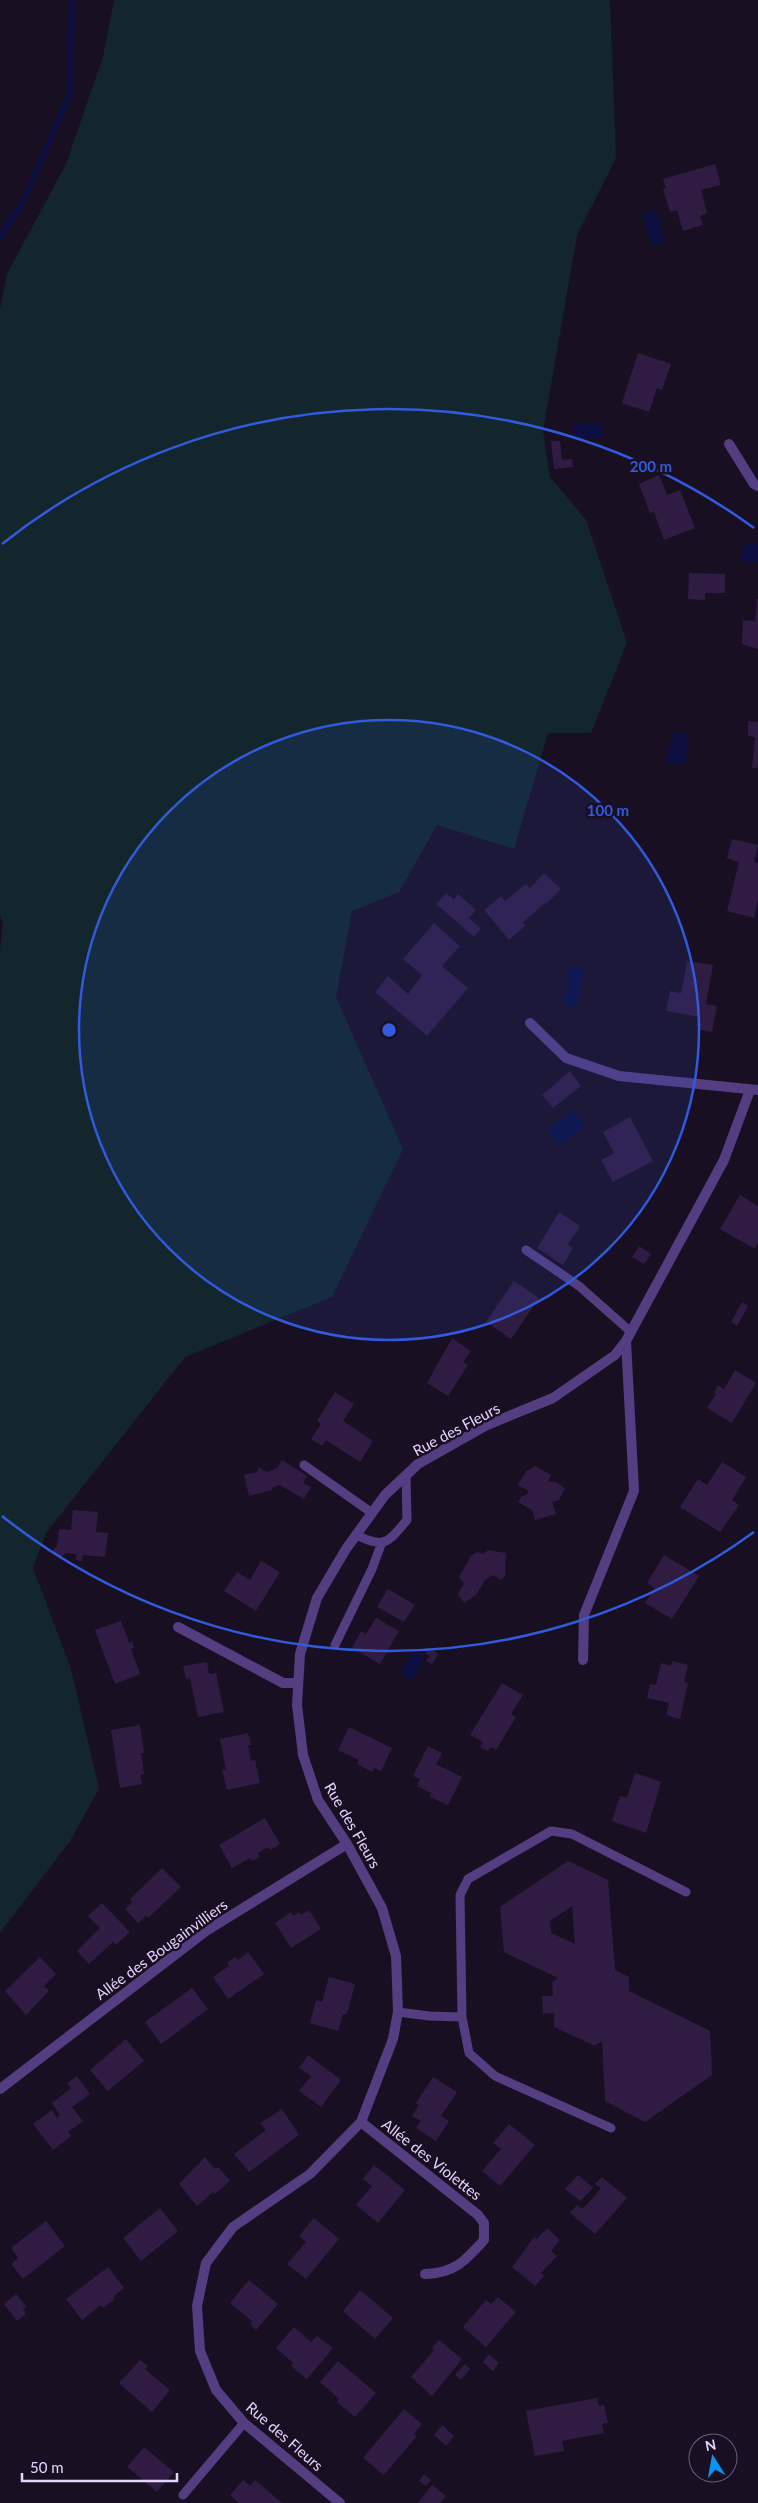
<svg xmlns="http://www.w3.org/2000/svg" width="758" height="2503" font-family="Lato,sans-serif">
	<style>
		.green { fill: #13262d }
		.water { fill: #0c0f40 }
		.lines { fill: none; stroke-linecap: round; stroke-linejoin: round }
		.stream { stroke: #0c0f40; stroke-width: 6 }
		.building { fill: #301c43; fill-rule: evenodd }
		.service { stroke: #543d80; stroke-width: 9 }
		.minor { stroke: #543d80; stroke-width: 10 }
		.ring { fill: none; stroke: #315bdc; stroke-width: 2.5 }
		.labels { text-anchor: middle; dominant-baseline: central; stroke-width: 5; stroke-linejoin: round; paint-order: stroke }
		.street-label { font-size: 15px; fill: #e5d4fd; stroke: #190f23 }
		.centre { fill: #315bdc; stroke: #190f23; stroke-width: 2.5 }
		.ring-label { font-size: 15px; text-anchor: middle; font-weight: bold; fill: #315bdc; stroke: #190f23; stroke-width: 5; stroke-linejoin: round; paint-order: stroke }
	</style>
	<rect width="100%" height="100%" fill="#190f23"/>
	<!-- green -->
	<path class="green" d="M114 0H610L616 158 577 235 543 431 550 477 586 520 627 643 591 733H548L514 849 437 825 399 892 352 911 336 997 403 1149 332 1297 185 1357 46 1533 33 1568 71 1669 99 1789 70 1841 0 1933V949L3 925 0 914V309L7 274 66 164 103 57Z"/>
	<!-- water -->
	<path class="water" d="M656 210 665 242 652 245 643 215Z
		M602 423 603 438 575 439 573 424Z
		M744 542 758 544V561H741Z
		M672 733 688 734 685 763H666Z
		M570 966 584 969 576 1007 563 1004Z
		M573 1111 585 1126 560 1145 547 1130Z
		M414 1651 424 1659 411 1681 400 1672Z"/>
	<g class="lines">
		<!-- stream -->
		<path class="stream" d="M0 237 23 202 70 93 72 0"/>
	</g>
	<!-- building -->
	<path class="building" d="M715 164 721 185 701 190 707 213 700 216 703 225 683 231 677 210 670 212 663 189 666 188 663 179Z
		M638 353 671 364 662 390 657 388 649 412 622 403Z
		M551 441H560L562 460 572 459 573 467 554 469Z
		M659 475 667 495 680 490 695 528 664 540 654 512 650 513 639 484Z
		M689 573 725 574V593H705V600L688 599Z
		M757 599H758V649L742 644 743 620 755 621Z
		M748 721 758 722V768H752L755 737 748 736Z
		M732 839 758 845 754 862 758 863V900L754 918 727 911 739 862 727 858Z
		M544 873 561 889 546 904 545 903 523 922 525 926 509 940 484 910 501 896 505 901 526 884 530 888Z
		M446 893 454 899 458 894 476 910 469 918 481 929 474 937 436 904Z
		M434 923 460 946 442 966 468 988 427 1036 375 992 388 976 408 994 422 975 403 959Z
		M687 961 713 965 706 1004 717 1006 712 1032 698 1029 700 1017 666 1011 670 991 681 993Z
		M570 1071 581 1086 553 1108 542 1095Z
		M630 1117 653 1161 613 1182 601 1160 614 1153 603 1132Z
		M740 1195 758 1206V1243L755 1249 720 1229Z
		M559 1212 580 1226 568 1244 573 1248 563 1265 537 1248Z
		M639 1246 651 1254 644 1264 632 1257Z
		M514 1281 539 1298 511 1339 486 1322Z
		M742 1302 748 1306 737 1326 731 1322Z
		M452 1338 471 1351 463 1362 468 1365 448 1396 427 1383Z
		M735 1370 756 1383 732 1423 707 1408 716 1394 714 1393 718 1385 724 1389Z
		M335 1392 354 1404 343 1421 373 1441 360 1462 326 1440 322 1446 311 1439 321 1424 317 1421Z
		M282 1460 307 1476 303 1483 311 1487 304 1499 280 1485 273 1487 272 1490 249 1496 244 1475 257 1472 259 1467 267 1472 277 1468Z
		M722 1462 746 1477 732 1500 739 1505 720 1532 680 1507 698 1479 707 1485Z
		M535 1466 551 1475 548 1482H556L565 1488 559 1500 552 1502 556 1514 535 1520 532 1510 518 1502 522 1496 526 1495 529 1491 518 1485 526 1471Z
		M73 1510 98 1512 96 1532 108 1533 105 1557 83 1555 82 1561 76 1560V1554L65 1553 60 1559 52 1551 57 1546 59 1529 71 1530Z
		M488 1550 506 1553 505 1576 501 1580 493 1575 485 1580 476 1595 464 1603 458 1594 464 1584 459 1577 471 1556 477 1552 483 1554Z
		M664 1555 699 1576 672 1619 645 1603 655 1588 647 1583Z
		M261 1561 280 1572 256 1611 224 1591 237 1572 250 1580Z
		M388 1589 415 1605 404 1622 377 1607Z
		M376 1618 399 1631 380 1664 352 1648 361 1631 366 1634Z
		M121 1621 129 1643 132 1641 134 1648 131 1649 140 1674 115 1684 95 1630Z
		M428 1647 438 1654 432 1664 426 1661 430 1656 425 1653Z
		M672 1661 688 1665 684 1682 688 1683 680 1719 666 1715 669 1703 647 1698 650 1684 656 1685 661 1663 671 1666Z
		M207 1662 209 1674 216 1673 224 1712 198 1717 190 1678 186 1679 183 1666Z
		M502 1683 523 1695 511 1714 516 1717 496 1750 491 1747 488 1751 480 1747 483 1742 470 1735Z
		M140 1725 144 1753H141L144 1774 140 1775 142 1784 120 1788 111 1730Z
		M349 1727 392 1748 381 1771 374 1768 372 1772 357 1764 359 1760 338 1750Z
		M248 1733 251 1745H248L251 1761 255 1760 260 1783 227 1790 222 1770H226L220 1739Z
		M428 1746 442 1753 436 1764 462 1777 448 1805 430 1797 431 1793 417 1786 420 1779 413 1776Z
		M635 1773 661 1782 646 1833 612 1821 620 1796 627 1798Z
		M265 1818 280 1844 270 1850 268 1847 258 1853 260 1857 252 1861 250 1858 232 1868 219 1845Z
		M568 1861 608 1880 615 1970 629 1977V1991L710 2031 712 2075 645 2122 605 2101 602 2041 595 2046 554 2027V2013L543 2014 542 1996H553L552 1982 558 1978 504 1952 500 1907ZM572 1906 575 1944 551 1933 550 1921Z
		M162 1868 181 1887 148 1918 146 1916 138 1923 125 1909 132 1902 130 1899Z
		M102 1903 130 1932 116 1945 113 1942 89 1964 77 1951 100 1928 88 1916Z
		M309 1910 321 1929 291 1948 275 1923 291 1912 293 1916 299 1912 301 1915Z
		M248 1952 264 1974 228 1999 213 1977 229 1966 227 1963 235 1957 238 1960Z
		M40 1957 56 1974 44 1986 49 1991 26 2015 5 1991Z
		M329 1977 355 1984 348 2010 346 2015 343 2014 338 2031 310 2023 316 2000 322 2002Z
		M192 1988 208 2009 161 2044 145 2022Z
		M126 2039 144 2061 108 2091 90 2070Z
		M308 2055 341 2080 321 2107 299 2091 311 2076 299 2068Z
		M77 2076 90 2094 72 2107 83 2121 68 2132 71 2136 53 2150 33 2124 52 2110 57 2118 60 2115 52 2103 71 2088 67 2083Z
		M433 2077 457 2092 441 2116 449 2121 436 2141 416 2128 421 2121 412 2116 419 2105 416 2103Z
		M282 2109 299 2135 249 2172 234 2154 266 2130 260 2123Z
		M509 2124 535 2145 500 2186 482 2171 501 2149 493 2143Z
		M205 2157 215 2169 218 2167 230 2181 215 2194 213 2192 197 2206 179 2184Z
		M374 2165 405 2190 378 2223 356 2205 372 2186 363 2179Z
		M578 2175 593 2188 580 2201 565 2189Z
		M602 2177 627 2198 595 2234 570 2213 577 2205 582 2209 592 2199 601 2188 595 2184Z
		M160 2208 178 2231 141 2261 123 2238Z
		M314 2218 339 2239 306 2279 287 2264 306 2242 299 2236Z
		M46 2221 65 2246 23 2279 11 2264 18 2258 11 2248Z
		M547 2228 560 2240 551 2251 557 2256 541 2273 544 2276 535 2286 512 2267 534 2237 537 2239Z
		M108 2267 124 2288 114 2296V2300L103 2308 101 2305 82 2320 66 2299Z
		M249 2280 278 2304 256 2330 250 2324 252 2321 230 2303Z
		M360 2290 393 2318 375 2339 343 2311Z
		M16 2294 26 2306 23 2309 26 2314 17 2321 4 2304Z
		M498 2297 516 2312 486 2347 463 2327 486 2300 491 2304Z
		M294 2327 311 2342 317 2336 333 2348 307 2379 291 2366 293 2363 276 2348Z
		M439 2340 462 2359 432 2396 411 2377 434 2350 432 2348Z
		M489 2354 499 2363 493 2371 483 2362Z
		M140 2360 148 2366 145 2369 170 2390 152 2412 119 2383Z
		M338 2361 376 2393 355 2417 337 2402 339 2399 320 2382Z
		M465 2364 470 2369 461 2380 455 2375Z
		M597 2398 599 2406 604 2405 608 2423 602 2424 604 2433 562 2441 564 2451 535 2456 526 2411Z
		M404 2409 422 2424 414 2434 417 2436 384 2475 363 2458Z
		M442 2425 454 2436 446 2446 434 2435Z
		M144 2447 174 2472 157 2492 127 2467Z
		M424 2474 431 2480 426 2486 419 2481Z
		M243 2480 250 2486 255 2480 282 2503H239L230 2495Z
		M432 2485 446 2496 440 2503H418Z"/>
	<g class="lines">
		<!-- service -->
		<path class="service" d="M526 1250 579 1286 631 1332
			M304 1465 372 1513
			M356 1535C386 1549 387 1543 407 1520L406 1475
			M335 1645 372 1569 382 1542
			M398 2012 429 2016 462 2017 460 1895 468 1879 551 1831 572 1834 686 1892
			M462 2017 469 2053 495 2076 611 2128
			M183 2495 244 2423"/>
		<!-- minor -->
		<path class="minor" d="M729 444 754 484 758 486
			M530 1023 566 1058 619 1076 758 1090
			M178 1627 283 1683H298
			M583 1660 584 1615 634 1491 626 1341
			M0 2089 206 1931 347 1844
			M361 2122 478 2215 484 2223V2240C465 2261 455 2273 425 2274
			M340 2503 244 2423 216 2390 200 2351 197 2306 206 2263 233 2227 310 2174 361 2122 393 2039 398 2012 396 1956 382 1908 347 1844 318 1800 303 1755 297 1705 300 1654 317 1598 346 1549 385 1495 418 1464 487 1425 553 1398 615 1355 626 1341 724 1160 750 1090"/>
	</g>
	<!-- distance rings -->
	<circle cx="389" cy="1030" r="310" fill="#315bdc" fill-opacity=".12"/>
	<g class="ring">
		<circle cx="389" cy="1030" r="310"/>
		<path d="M754 1532A621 621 0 0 1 2 1516M2 544A621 621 0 0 1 754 528"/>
	</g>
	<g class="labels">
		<!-- street labels -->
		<g class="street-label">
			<text transform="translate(456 1429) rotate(-28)">Rue des Fleurs</text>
			<text transform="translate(353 1825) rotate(60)">Rue des Fleurs</text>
			<text transform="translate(161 1949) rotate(-36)">Allée des Bougainvilliers</text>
			<text transform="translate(432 2159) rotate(38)">Allée des Violettes</text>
			<text transform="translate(285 2436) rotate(41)">Rue des Fleurs</text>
		</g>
	</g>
	<circle cx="389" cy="1030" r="8" class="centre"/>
	<g class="ring-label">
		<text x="651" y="472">200 m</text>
		<text x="608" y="816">100 m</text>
	</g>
	<!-- north arrow -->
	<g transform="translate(713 2458) rotate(349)"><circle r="24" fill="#190f23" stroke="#6b5e7a"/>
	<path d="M0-4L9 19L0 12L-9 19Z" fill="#0b94f1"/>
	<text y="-8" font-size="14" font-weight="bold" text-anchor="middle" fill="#e5d4fd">N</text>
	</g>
	<!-- scale -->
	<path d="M22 2473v8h155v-8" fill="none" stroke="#e5d4fd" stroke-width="2.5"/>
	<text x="30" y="2473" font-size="15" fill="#e5d4fd" stroke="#190f23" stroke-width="4" paint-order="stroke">50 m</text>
</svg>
